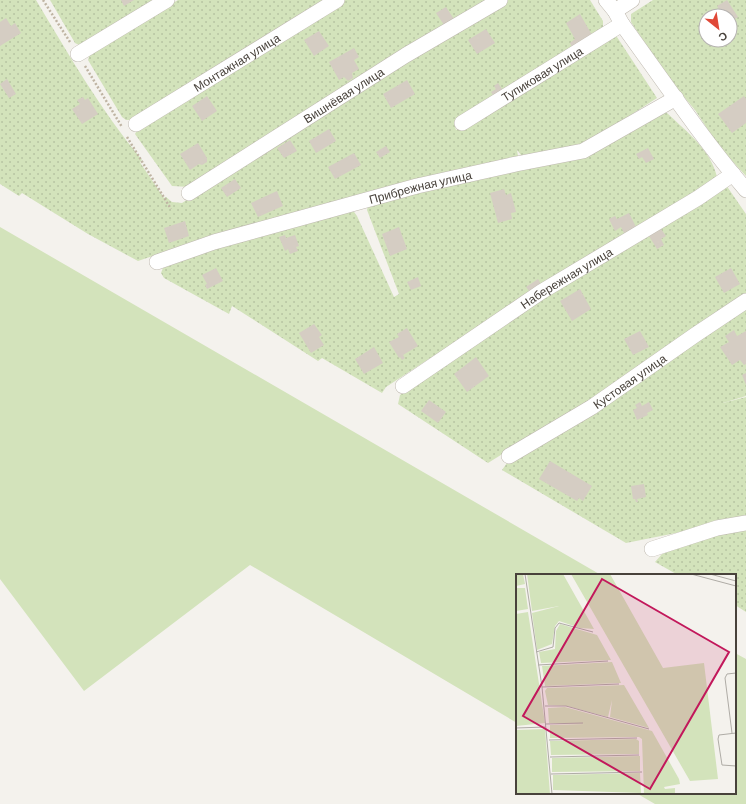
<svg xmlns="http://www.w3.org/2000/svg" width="746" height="804" font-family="Barlow,sans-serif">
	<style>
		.grass { fill: #d3e3bb }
		.garden { fill: url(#garden-dots); fill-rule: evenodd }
		.building { fill: #d5cdc3 }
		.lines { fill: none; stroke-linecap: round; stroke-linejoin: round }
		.minor-casing { stroke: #bfb9b0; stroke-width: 16 }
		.path { stroke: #bfb4a3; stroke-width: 2.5; stroke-dasharray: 2 2; stroke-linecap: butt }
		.minor { stroke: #fff; stroke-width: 15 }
		.labels { text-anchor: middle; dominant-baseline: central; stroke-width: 4; stroke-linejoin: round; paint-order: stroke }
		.street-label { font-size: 12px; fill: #48423b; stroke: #fff }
		.inset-road { fill: none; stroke: #afaca6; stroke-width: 1 }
		.view { fill: #c2185b; fill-opacity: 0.15; stroke: #c2185b; stroke-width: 2 }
		.inset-edge { fill: none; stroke: #48423b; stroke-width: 2 }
	</style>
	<defs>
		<pattern id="garden-dots" width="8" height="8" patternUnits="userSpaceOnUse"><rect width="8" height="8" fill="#d3e3bb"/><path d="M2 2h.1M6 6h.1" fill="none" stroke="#b7c4a2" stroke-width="1.8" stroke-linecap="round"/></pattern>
	</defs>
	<rect width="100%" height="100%" fill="#f4f2ed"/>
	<!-- grass -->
	<path class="grass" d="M0 227 601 575H517V723L250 565 84 691 0 579Z
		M735 653 746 659V804H655L636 793H735Z"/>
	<!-- garden -->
	<path class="garden" d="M0 0H36C69 55 101 111 142 160L140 162 141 164 164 198 166 197 172 202 182 203 508 0H590L603 21V28L531 76 454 123 456 130 495 108 615 34 657 98 584 145 560 152 521 155 517 150 518 156 460 170 206 238 138 261 88 234 22 193 19 196 0 184Z
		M50 0H154L79 45 75 43Z
		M178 0H324L131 120H126L122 117 88 60 90 53Z
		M344 0H489L190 187 172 186 135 134 138 128Z
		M653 0H746V176L720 148 695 110 669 79 631 22V14ZM706 16H730V40H706Z
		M664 113H667C687 132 711 150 717 177L438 353 386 387 382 393 322 358 318 361 232 306 229 314 164 278 161 273 163 268 215 248 352 209 357 216 394 297 399 294 367 210 368 205 575 157Z
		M726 185 746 214V296L634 372 488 463 398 404 400 395 474 342 529 306 670 221 699 206Z
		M746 306V396L723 403 746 397V519L626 543 502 470 507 463 584 419Z
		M746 528V612L735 605V575H678L655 562 662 554 712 534Z"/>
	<!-- building -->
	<path class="building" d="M121 0H134L124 6Z
		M727 0 738 17 730 22V16H723L717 6Z
		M446 7 454 19 444 25 436 13Z
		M580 14 592 35 572 47 570 43 575 39 566 23Z
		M6 18 11 26 15 23 21 33 0 46V22Z
		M486 29 495 43 477 54 468 40Z
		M319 31 329 46 314 56 304 40Z
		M354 48 359 57 354 60 359 69 352 73 353 78 348 81 344 77 339 80 329 62Z
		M7 79 16 94 9 98 0 84Z
		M407 80 415 94 391 108 383 94Z
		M498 83 504 92 495 98 491 92 496 89 494 86Z
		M207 96 217 111 202 121 192 106Z
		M744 96 746 99V123L732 133 718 114Z
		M83 97 85 100 88 98 98 114 82 124 72 109 80 104 77 100Z
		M329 129 336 141 316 153 309 141Z
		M290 140 297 151 284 158 277 148Z
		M198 143 207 158V162L202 165 199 164 190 170 180 154Z
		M386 146 390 152 380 158 376 152Z
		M648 148 654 159 646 163 642 157 639 159 636 154Z
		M354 153 361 165 335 179 328 167Z
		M235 179 241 188 227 197 221 188Z
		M504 189 506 195 511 193 516 212 511 213 512 219 498 223 490 193Z
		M277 191 283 206 258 217 251 203Z
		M629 213 636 227 624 233 621 227 615 231 609 219 615 216 617 219Z
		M185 221 189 236 169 243 164 228Z
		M399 227 407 249 390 256 382 234Z
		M661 229 666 236 661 239 664 245 657 249 649 236Z
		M285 235 286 238 295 235 299 246 296 247 298 251 290 254 288 249 285 251 279 237Z
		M216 268 223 281 207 289 205 285 207 284 202 275Z
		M731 268 740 284 724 293 715 277Z
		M418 277 421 286 411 290 407 282Z
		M538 279 541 284 530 292 526 287Z
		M580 289 591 309 572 321 560 301Z
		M314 324 322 335 319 337 324 345 311 353 299 333Z
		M407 328 418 346 403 355 405 358 402 360 400 357 399 358 389 342 399 337 397 334Z
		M734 330 737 336 746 331V364L744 365 740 360 732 365 720 347 729 342 725 336Z
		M640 331 649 347 633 355 624 339Z
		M374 347 383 363 364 374 355 359Z
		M476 357 489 376 467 392 454 374Z
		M746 373V385L742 375Z
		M429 400 446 412 438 423 421 411Z
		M640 402 642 406 649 402 653 410 647 413 648 415 637 420 633 410 637 408 635 405Z
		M550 461 592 486 583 501 579 498 577 501 539 479Z
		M644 484 646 497 637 499 638 502H636L635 499H633L631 486Z"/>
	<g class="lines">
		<defs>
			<g id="minor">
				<path d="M606 0 615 11 622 24C662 79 701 137 746 190"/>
				<path d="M615 11 632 0"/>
				<path d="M78 54 167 0"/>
				<path id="s1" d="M462 123 622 24"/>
				<path id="s2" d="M136 124 337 0"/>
				<path id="s3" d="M189 193 406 55 500 0"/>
				<path id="s4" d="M157 262 214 242 417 186 516 164 583 151 676 98"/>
				<path id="s5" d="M403 386 541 292 698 198 733 174"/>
				<path id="s6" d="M509 456 592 407 695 335 746 301"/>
				<path d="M652 549 717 528 746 523"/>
			</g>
		</defs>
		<!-- minor casing -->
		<use href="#minor" class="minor-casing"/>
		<!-- path -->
		<path class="path" d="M43 0 70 42
			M85 66 122 127
			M127 137 171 209"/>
		<!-- minor -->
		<use href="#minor" class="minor"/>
	</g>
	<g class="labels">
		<!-- street labels -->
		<g class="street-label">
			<text stroke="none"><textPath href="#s2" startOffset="118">Монтажная улица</textPath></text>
			<text stroke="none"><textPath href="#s1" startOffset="94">Тупиковая улица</textPath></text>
			<text stroke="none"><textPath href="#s3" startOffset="183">Вишнёвая улица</textPath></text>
			<text stroke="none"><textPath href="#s4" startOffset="274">Прибрежная улица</textPath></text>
			<text stroke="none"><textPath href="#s5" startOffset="196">Набережная улица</textPath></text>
			<text stroke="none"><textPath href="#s6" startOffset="142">Кустовая улица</textPath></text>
		</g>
	</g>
	<!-- overview -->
	<g transform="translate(516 574)">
		<rect width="220" height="220" fill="#f4f2ed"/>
		<path d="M55 0H94L147 94 188 89 202 205 174 207Z" fill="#d3e3bb"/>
		<path d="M0 0H7L9 10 0 12ZM11 0H47L78 55 64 54 43 47 39 52 36 70 21 76 16 39 43 32 16 37ZM0 14H9L12 35 0 37ZM12 38 29 149 0 152V40ZM44 50 81 61 95 86 25 89 23 78 39 75 40 57ZM96 88 105 109 29 112 26 92ZM108 111 133 154 94 143 96 126 92 143 51 132 32 131 29 117 31 114ZM49 133 136 157 163 205 164 210 148 213 149 215 159 214V220H128L126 165 123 163 34 164V151L69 150 33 149 32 134ZM29 155 34 220H0V156ZM120 165 123 167V180L35 181 34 167ZM124 182V197L36 198V184ZM124 199 125 219 37 216V201Z" fill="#d3e3bb"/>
		<path class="inset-road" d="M9 0 26 113 36 220M175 0 220 12M194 0 220 7M20 78 37 73 39 54 43 49 77 58M22 91 92 87M26 113 103 110M29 132H50L133 155M30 150 67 149M0 154 30 153M216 159 209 104 211 100 220 99M220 159 203 161 202 165 206 191 220 192M33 166 121 164M34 183 123 181M35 200 126 198"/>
		<path class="view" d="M86 5 213 78 134 215 7 142Z"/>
		<rect width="220" height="220" class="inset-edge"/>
	</g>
	<!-- north arrow -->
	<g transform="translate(718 28) rotate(150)"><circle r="19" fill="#ffffff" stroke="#b6b3b1"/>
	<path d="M0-3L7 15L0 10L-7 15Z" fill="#e04838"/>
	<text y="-6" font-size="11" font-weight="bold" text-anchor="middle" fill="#48423b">С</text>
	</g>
</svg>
